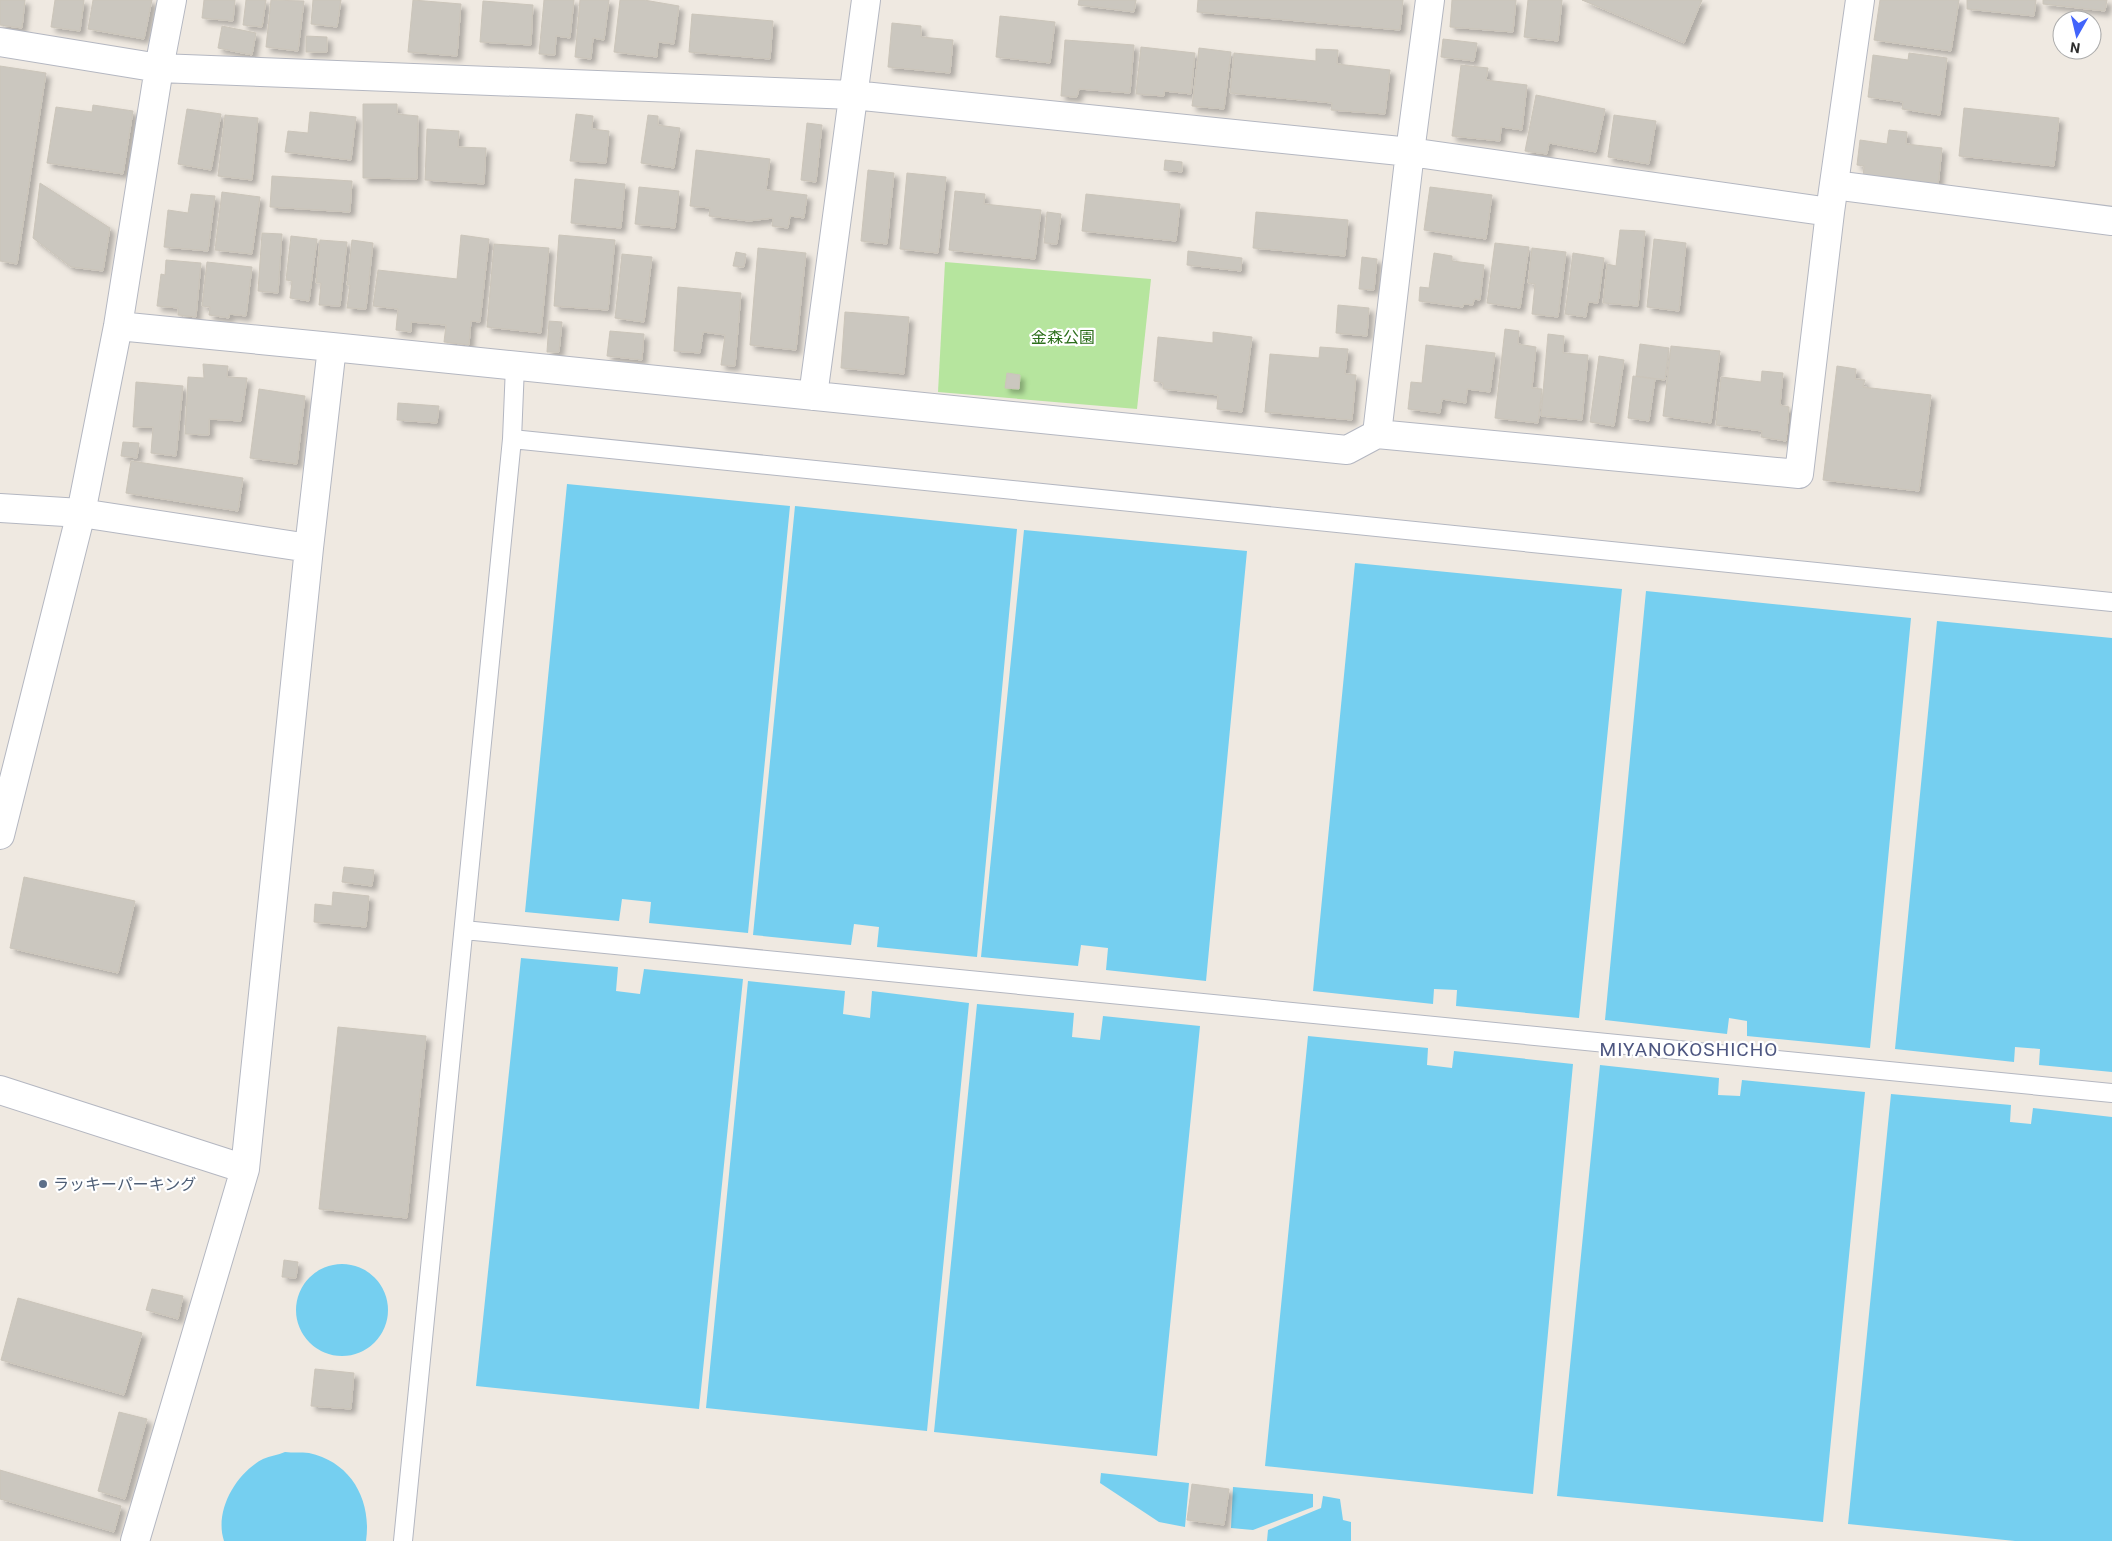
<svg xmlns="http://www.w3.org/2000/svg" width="2112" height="1541" font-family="Roboto,'Noto Sans JP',sans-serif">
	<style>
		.green { fill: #b6e59e }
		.water { fill: #75cff0 }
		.building { fill: #cbc7bf; stroke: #cbc5ba; filter: url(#shadow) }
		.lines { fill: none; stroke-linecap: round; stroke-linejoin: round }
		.lane-casing { stroke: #b4b7c1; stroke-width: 20 }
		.street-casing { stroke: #b4b7c1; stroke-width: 30 }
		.lane { stroke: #fff; stroke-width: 18 }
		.street { stroke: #fff; stroke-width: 28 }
		.service-dot { fill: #5c6f8a; stroke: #fff; stroke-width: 2 }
		.labels { text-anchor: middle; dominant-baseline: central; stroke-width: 4.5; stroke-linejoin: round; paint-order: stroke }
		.park-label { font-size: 16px; fill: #2c6e1b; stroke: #fff }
		.service-label { font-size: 16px; fill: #4e5e75; stroke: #fff; text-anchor: start }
		.quarter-label { font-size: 19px; letter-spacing: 1px; fill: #4d5680; stroke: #fff }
	</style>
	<defs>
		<filter id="shadow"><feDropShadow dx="4.5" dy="4.5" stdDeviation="2.5" flood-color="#0004"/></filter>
	</defs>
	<rect width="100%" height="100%" fill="#efe9e1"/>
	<!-- green -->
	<path class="green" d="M945 262 1151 279 1137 409 938 392Z"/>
	<!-- water -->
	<path class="water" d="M567 484 790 506 748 933 649 923 651 902 622 899 619 921 525 912Z
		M795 506 1017 529 977 957 877 947 879 927 854 924 851 945 753 935Z
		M1024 530 1247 551 1206 981 1106 970 1108 948 1081 945 1078 966 981 957Z
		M1355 563 1622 589 1579 1018 1456 1006 1457 990 1434 989 1433 1004 1313 991Z
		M1646 591 1911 618 1870 1048 1747 1036V1021L1729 1018 1727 1034 1605 1020Z
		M1937 621 2112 638V1072L2039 1065 2040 1049 2015 1047 2014 1062 1895 1049Z
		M521 958 618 967 616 991 640 994 644 969 743 979 699 1409 476 1386Z
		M748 981 845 991 843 1014 870 1018 872 991 969 1003 927 1431 706 1408Z
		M977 1004 1074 1013 1072 1037 1100 1040 1103 1016 1200 1026 1157 1456 934 1432Z
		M1308 1036 1428 1048 1427 1065 1452 1068 1454 1051 1573 1064 1533 1494 1265 1466Z
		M1600 1065 1719 1078 1718 1095 1740 1096 1742 1080 1865 1092 1823 1522 1557 1496Z
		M1891 1094 2011 1105 2010 1122 2031 1124 2033 1108 2112 1117V1541H2015L1848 1524Z
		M296 1310a46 46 0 1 1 92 0a46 46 0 1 1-92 0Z
		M285 1452C293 1453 301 1452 309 1453 351 1462 372 1500 366 1541H224C214 1511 236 1473 263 1459 270 1456 278 1455 285 1452Z
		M1101 1473 1189 1483 1185 1527 1159 1522 1100 1483Z
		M1233 1487 1313 1494V1507L1253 1530 1231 1528Z
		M1323 1496 1340 1499 1343 1520 1351 1522V1541H1267L1268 1530 1321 1508Z"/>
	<!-- building -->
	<path class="building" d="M0 0H25L22 28 0 25Z
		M55 0H84L80 31 51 27Z
		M93 0H152L144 39 88 29Z
		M204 0H235L233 21 202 18Z
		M246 0H266L262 27 243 25Z
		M271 0 304 1 298 51 266 47Z
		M313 0H341L337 27 311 24Z
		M413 0 461 4 457 56 408 52Z
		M544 0H574L570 38 556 36 555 55 539 54Z
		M580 0H609L604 40 593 38 591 59 575 57Z
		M620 0H644L679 6 674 44 658 42 657 57 614 52Z
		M1079 0H1136L1134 12 1078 5Z
		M1198 0H1403L1400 30 1197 12Z
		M1452 0H1516L1513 32 1450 27Z
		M1528 0H1562L1558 41 1524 37Z
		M1582 0H1702L1684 43Z
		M1880 0H1959L1951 51 1874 40Z
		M1967 0H2036L2034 16 1967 9Z
		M2043 0H2107L2105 11 2043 4Z
		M483 1 533 5 531 45 480 42Z
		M692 14 773 21 770 59 689 52Z
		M1000 16 1055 22 1050 63 996 57Z
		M892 23 921 26V37L953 40 950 73 888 67Z
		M222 26 256 33 252 55 218 48Z
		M306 36 327 37V52H306Z
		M1443 39 1477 43 1474 61 1441 57Z
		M1065 40 1134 45 1130 93 1079 89 1077 97 1061 96Z
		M1141 47 1195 53 1191 94 1164 91V96L1136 94Z
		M1199 48 1231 52 1224 109 1192 106Z
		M1316 49 1338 50 1337 64 1390 70 1385 114 1331 110 1332 103 1230 93 1234 53 1316 61Z
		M1909 53 1947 58 1940 115 1902 109 1903 102 1868 97 1873 55 1908 60Z
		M1461 65 1488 68 1486 80 1527 85 1522 130 1501 127 1500 141 1452 136Z
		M0 66 46 73 17 264 0 261Z
		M1536 95 1605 109 1596 152 1549 143 1547 154 1525 151Z
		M363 104H397V114L418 116 417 179 363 178Z
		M93 105 133 111 123 174 47 163 56 107 92 112Z
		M1964 108 2059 118 2054 166 1959 156Z
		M187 109 221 114 211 170 178 164Z
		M310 112 356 117 351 160 285 152 288 131 308 133Z
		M576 114 593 116 592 129 609 131 606 163 570 161Z
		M225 115 258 118 252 180 218 176Z
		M648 115 658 116V125L680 128 674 168 641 163Z
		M1614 115 1656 121 1649 164 1608 157Z
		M807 123 822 125 816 182 801 180Z
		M427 129 459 131 458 147 486 148 484 184 425 180Z
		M1889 130 1907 132 1906 144 1942 148 1938 186 1863 177 1864 166 1857 165 1860 140 1887 144Z
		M696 150 770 159 766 190 807 195 804 218 790 216 788 228 772 226 773 218 749 221 709 216 710 208 690 206Z
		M1165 160 1182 162V172L1164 170Z
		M868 170 894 173 887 244 861 241Z
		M907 173 946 177 938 253 900 249Z
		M272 176 352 181 350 212 270 207Z
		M575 179 625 184 621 228 571 223Z
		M40 183 110 228 103 271 71 267 33 238Z
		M639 187 679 191 675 228 635 224Z
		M1430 187 1492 195 1486 239 1424 230Z
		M955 191 985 194 984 204 1041 210 1035 259 949 250Z
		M222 192 260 197 252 254 215 250Z
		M191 194 215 196 208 251 164 247 168 210 188 213Z
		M1086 194 1180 204 1176 241 1082 231Z
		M1047 212 1061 214 1057 244 1044 243Z
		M1256 212 1348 220 1345 256 1253 248Z
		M1620 230 1645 231 1638 306 1603 303 1607 264 1616 266Z
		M262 233 282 234 278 293 258 291Z
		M461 235 489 239 480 322 471 321 469 345 444 342 446 325 411 322V332L396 330 398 309 373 306 378 270 457 279Z
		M559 235 615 240 608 310 554 306Z
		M291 236 317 239 309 301 290 298 292 281 286 280Z
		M1654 239 1686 243 1679 311 1647 307Z
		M320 240 347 242 340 306 319 305 321 283H316Z
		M352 240 373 243 366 309 347 308 350 285H347Z
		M1495 243 1529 247 1520 308 1487 303Z
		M494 244 549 248 541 333 487 327Z
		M758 248 806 253 796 350 750 345Z
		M1532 248 1566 252 1558 317 1532 314 1535 284 1528 283Z
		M1188 251 1242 258 1241 271 1187 265Z
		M736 252 746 254 744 267 733 266Z
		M1434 253 1452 256V261L1484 265 1480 300 1474 299 1473 305 1464 304 1463 307 1419 301 1420 287 1429 288Z
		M1573 253 1604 258 1598 303 1588 302 1586 317 1565 314Z
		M622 254 652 257 644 322 615 318Z
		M1362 257 1377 259 1374 290 1359 289Z
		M166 260 201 263 196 317 178 315V308L157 306 161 274 165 275Z
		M207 262 252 267 246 316 229 314V318L209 315 210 307 202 306Z
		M678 287 741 293 735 366 721 365 725 335 703 332 700 353 674 351Z
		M1338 305 1369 308 1367 336 1336 333Z
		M845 312 909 317 904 374 841 368Z
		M549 321 562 322 559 352H547Z
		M1505 329 1519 331 1518 344 1536 347 1532 388 1542 389 1538 423 1495 418Z
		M610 331 644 334 642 360 607 356Z
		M1213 332 1252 337 1242 412 1217 409 1218 395 1163 389V383L1154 381 1158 337 1213 343Z
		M1548 334 1564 336 1563 353 1588 355 1582 420 1541 416Z
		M1640 344 1669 348 1665 380 1636 376Z
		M1426 345 1495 353 1490 392 1467 389 1466 403 1442 399 1440 413 1408 409 1411 382 1422 383Z
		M1671 346 1720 351 1711 423 1663 416Z
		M1320 347 1348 349 1345 374 1356 375 1352 420 1265 412 1270 354 1319 358Z
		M1599 356 1624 360 1614 426 1590 422Z
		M203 364 228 366 227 377 247 378 241 421 209 419V435L185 434 188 377 204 378Z
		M1837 366 1856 369 1855 379 1865 380 1863 387 1931 395 1919 491 1823 480Z
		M1762 371 1783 373 1780 405 1789 407 1786 441 1761 437 1762 431 1716 425 1721 377 1761 382Z
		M1007 373 1020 375 1019 389 1005 388Z
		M1633 376 1655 379 1649 421 1628 418Z
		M136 382 183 386 176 456 151 453 153 427H133Z
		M259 389 305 396 297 464 250 458Z
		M398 403 439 406 437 423 397 420Z
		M123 442 139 443 137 458 121 456Z
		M131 461 243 478 238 511 126 493Z
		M344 867 374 870 372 886 342 882Z
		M24 877 135 901 118 973 10 948Z
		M333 892 369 896 366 927 314 922 315 904 332 906Z
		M338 1027 426 1036 407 1218 319 1209Z
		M284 1260 298 1262 296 1278 282 1277Z
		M152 1289 183 1296 178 1319 146 1310Z
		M18 1298 142 1333 124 1395 1 1360Z
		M315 1369 354 1373 351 1409 311 1406Z
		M119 1412 147 1419 125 1499 98 1491Z
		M0 1470 121 1506 114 1532 0 1499Z
		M1192 1484 1229 1489 1224 1525 1187 1520Z"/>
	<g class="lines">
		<defs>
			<path id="lane" d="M512 439 2112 602
				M464 930 2112 1093
				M403 1541 512 439 515 366"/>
			<path id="street" d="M0 42 159 68 853 95 1410 152 1830 212
				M1834 185 2112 221
				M118 326 332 347
				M813 396 866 0
				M1377 434 1410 152 1430 0
				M0 508 81 513 309 548
				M0 835 81 513 118 326 159 68 172 0
				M0 1090 245 1169
				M135 1541 245 1169 309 548 332 347 1347 450 1377 434 1799 474 1830 212 1860 0"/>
		</defs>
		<!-- lane casing -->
		<use href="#lane" class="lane-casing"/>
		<!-- street casing -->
		<use href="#street" class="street-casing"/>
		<!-- lane -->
		<use href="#lane" class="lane"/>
		<!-- street -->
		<use href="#street" class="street"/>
	</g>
	<!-- markers -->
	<circle class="service-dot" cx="43" cy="1184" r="5"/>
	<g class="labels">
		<!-- park labels -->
		<g class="park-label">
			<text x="1063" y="337">金森公園</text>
		</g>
		<!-- service labels -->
		<g class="service-label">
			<text x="53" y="1184">ラッキーパーキング</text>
		</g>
		<!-- quarter labels -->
		<g class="quarter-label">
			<text x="1689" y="1049">MIYANOKOSHICHO</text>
		</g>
	</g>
	<!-- north arrow -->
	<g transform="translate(2077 35) rotate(188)"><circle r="24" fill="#ffffff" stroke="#ababab"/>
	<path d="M0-4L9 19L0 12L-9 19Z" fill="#4264fb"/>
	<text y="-8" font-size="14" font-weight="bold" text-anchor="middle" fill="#2e2e2e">N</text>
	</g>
</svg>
